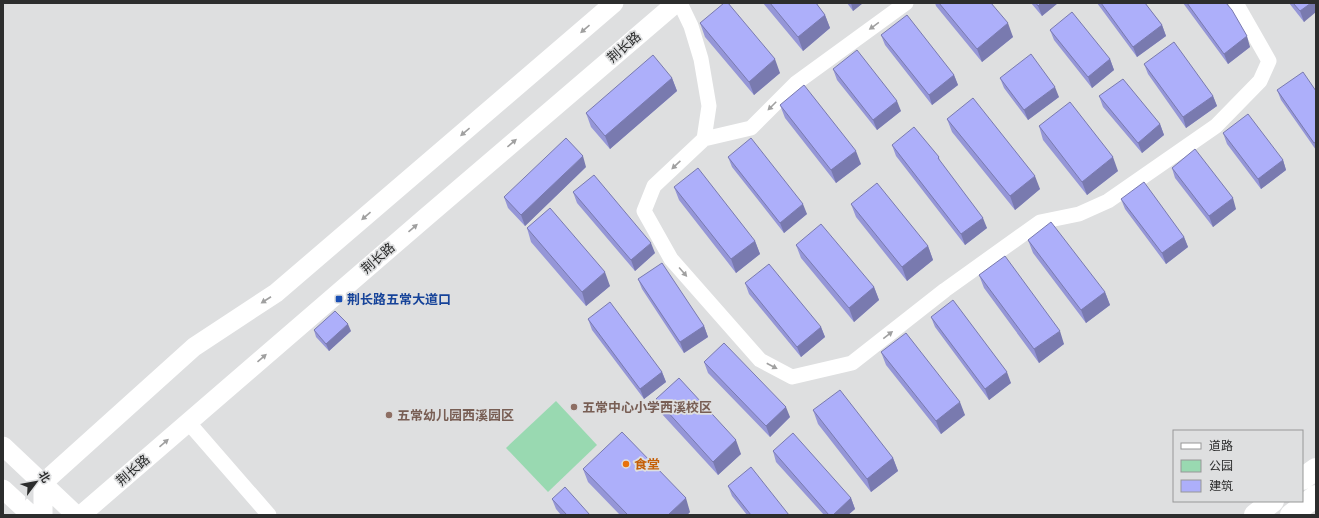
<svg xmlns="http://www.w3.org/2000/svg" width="1319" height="518" font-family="Karla,'Noto Sans SC',sans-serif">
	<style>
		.green { fill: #99d9b1 }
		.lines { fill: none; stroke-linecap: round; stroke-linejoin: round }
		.minor { stroke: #fff; stroke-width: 15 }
		.major { stroke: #fff; stroke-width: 19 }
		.highway { stroke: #fff; stroke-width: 22 }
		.wall { fill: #9596d7 }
		.shaded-wall { fill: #797aaf }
		.building { fill: #adaffa; stroke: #797aaf }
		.oneway { fill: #a0a0a0 }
		.transit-dot { fill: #1a4fb4; stroke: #dedfe0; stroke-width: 1.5 }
		.education-dot { fill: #8d6e63; stroke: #dedfe0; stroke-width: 1.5 }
		.food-dot { fill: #e8710a; stroke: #dedfe0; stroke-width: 1.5 }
		.labels { text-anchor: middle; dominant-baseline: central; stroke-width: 3.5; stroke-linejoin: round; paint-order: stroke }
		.street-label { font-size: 13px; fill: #2c2d2d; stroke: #dedfe0 }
		.transit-label { font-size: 13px; font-weight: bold; fill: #164399; stroke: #dedfe0; text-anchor: start }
		.education-label { font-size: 13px; font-weight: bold; fill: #785e54; stroke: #dedfe0; text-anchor: start }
		.food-label { font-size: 13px; font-weight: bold; fill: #c56008; stroke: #dedfe0; text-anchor: start }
	</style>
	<rect width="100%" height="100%" fill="#dedfe0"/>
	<!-- green -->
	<path class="green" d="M556 401 597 445 548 492 506 448Z"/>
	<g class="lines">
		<!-- minor -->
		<path class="minor" d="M680 3 691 26 701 59 709 106 704 139
			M906 3 796 83 751 128 704 139 654 186 644 211 671 259 760 360 792 377 852 363 945 290 1040 222 1079 214 1108 201 1216 126 1260 81 1269 61 1236 3
			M188 422 269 515"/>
		<!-- major -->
		<path class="major" d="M3 446 76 515
			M3 489 31 515
			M43 515V483L194 347 276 293 614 3
			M81 515 425 218 676 3"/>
		<!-- highway -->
		<path class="highway" d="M1302 479 1316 469
			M1255 515 1273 501
			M1291 515 1316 496"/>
	</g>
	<!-- wall -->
	<path class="wall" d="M763 3H816L825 15 830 28 803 51Z
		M847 3H863L853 11Z
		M935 3H991L1013 37 982 62 936 6Z
		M1031 3H1058L1042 16Z
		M1097 3H1145L1162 25 1166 36 1137 57Z
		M1183 3H1226L1250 47 1228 64Z
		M1289 3H1316L1304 22Z
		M700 23 780 73 754 95 705 37Z
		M1050 30 1110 59 1114 70 1092 88 1054 40Z
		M881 35 954 75 958 85 932 105 885 45Z
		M1144 64 1213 96 1217 106 1186 128 1148 74Z
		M833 69 901 111 877 130 837 80Z
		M672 78 677 91 610 149 591 127 586 113Z
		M1000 78 1059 97 1028 120 1004 88Z
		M1277 90 1316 91V150L1281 100Z
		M1099 96 1160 124 1164 135 1142 153 1103 107Z
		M780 105 861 164 836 183 785 118Z
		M947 119 1040 189 1015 210 952 132Z
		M1039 126 1118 171 1087 195 1043 140Z
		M1223 133 1283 160 1286 170 1261 189 1227 144Z
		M892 145 939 157 940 162 987 228 965 245 896 156Z
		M728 157 807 214 784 233 732 167Z
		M586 167 525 226 508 208 504 197Z
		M1172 168 1236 209 1213 227 1175 178Z
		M674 187 755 241 760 254 736 273 679 200Z
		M573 192 655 253 635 271 577 203Z
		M1121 199 1184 237 1188 247 1166 264 1125 209Z
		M851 204 928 246 933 260 907 281 856 217Z
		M527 228 610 286 586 306 531 242Z
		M1028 240 1105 292 1110 305 1086 323 1033 253Z
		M796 245 874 287 879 300 854 322 801 258Z
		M979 275 1064 344 1039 363 984 288Z
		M638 279 704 326 708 337 684 353 642 289Z
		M745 283 821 327 825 337 801 357 749 294Z
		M931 317 1011 383 989 400 935 327Z
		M588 319 662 372 666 382 644 399 592 330Z
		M314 330 351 331 329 351 316 337Z
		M881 352 965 415 941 434 886 365Z
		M704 362 790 417 770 437 708 373Z
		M656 399 741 454 718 475 661 413Z
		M813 410 893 458 898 471 871 492 818 424Z
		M773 451 851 498 855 509 848 515H824L776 462Z
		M583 469 690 512 687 515H620L588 482Z
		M728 486 789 515H747L732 496Z
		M552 499 590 515H561L556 509Z"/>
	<!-- shaded-wall -->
	<path class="shaded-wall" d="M851 3H863L853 11Z
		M1041 3H1058L1042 16 1038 6Z
		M1311 3H1316V12L1304 22 1300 11Z
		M825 15 830 28 803 51 798 37Z
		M1008 23 1013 37 982 62 977 49Z
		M1162 25 1166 36 1137 57 1133 47Z
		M1247 36 1250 47 1228 64 1224 54Z
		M775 59 780 73 754 95 749 82Z
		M1110 59 1114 70 1092 88 1088 77Z
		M954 75 958 85 932 105 929 95Z
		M672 78 677 91 610 149 605 136Z
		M1055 87 1059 97 1028 120 1024 110Z
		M1213 96 1217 106 1186 128 1183 117Z
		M897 101 901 111 877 130 873 120Z
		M1160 124 1164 135 1142 153 1138 143Z
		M856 151 861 164 836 183 831 170Z
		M583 156 586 167 525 226 521 215Z
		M1113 157 1118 171 1087 195 1082 182Z
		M1283 160 1286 170 1261 189 1258 179Z
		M1035 176 1040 189 1015 210 1010 196Z
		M1233 198 1236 209 1213 227 1209 216Z
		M803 204 807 214 784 233 780 223Z
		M983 218 987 228 965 245 961 234Z
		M1184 237 1188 247 1166 264 1162 253Z
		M755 241 760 254 736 273 731 259Z
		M651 243 655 253 635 271 631 260Z
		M928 246 933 260 907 281 902 267Z
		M605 272 610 286 586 306 582 292Z
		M874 287 879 300 854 322 849 308Z
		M1105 292 1110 305 1086 323 1081 310Z
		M348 324 351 331 329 351 326 344Z
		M704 326 708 337 684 353 680 342Z
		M821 327 825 337 801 357 797 347Z
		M1060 331 1064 344 1039 363 1034 349Z
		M662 372 666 382 644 399 640 389Z
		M1007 372 1011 383 989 400 985 389Z
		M960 402 965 415 941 434 936 421Z
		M786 407 790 417 770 437 766 426Z
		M736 440 741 454 718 475 713 462Z
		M893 458 898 471 871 492 867 479Z
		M686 498 690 512 687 515H668Z
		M851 498 855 509 848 515H833Z"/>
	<!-- building -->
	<path class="building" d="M724 3H728L775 59 749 82 700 23Z
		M770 3H816L825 15 798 37Z
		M939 3H991L1008 23 977 49Z
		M1036 3H1041L1038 6Z
		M1101 3H1145L1162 25 1133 47Z
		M1187 3H1226L1232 10 1247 36 1224 54Z
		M1293 3H1311L1300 11Z
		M1072 12 1110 59 1088 77 1050 30Z
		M907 15 954 75 929 95 881 35Z
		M1174 42 1213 96 1183 117 1144 64Z
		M857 50 897 101 873 120 833 69Z
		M1031 54 1055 87 1024 110 1000 78Z
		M653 55 672 78 605 136 586 113Z
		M1303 72 1316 91V142L1314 143 1277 90Z
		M1123 79 1160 124 1138 143 1099 96Z
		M804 85 856 151 831 170 780 105Z
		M973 98 1035 176 1010 196 947 119Z
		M1070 102 1113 157 1082 182 1039 126Z
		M1248 114 1283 160 1258 179 1223 133Z
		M914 127 939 157 938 158 983 218 961 234 892 145Z
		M566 138 583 156 521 215 504 197Z
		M751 138 803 204 780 223 728 157Z
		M1195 149 1233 198 1209 216 1172 168Z
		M698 168 755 241 731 259 674 187Z
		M594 175 651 243 631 260 573 192Z
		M1144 182 1184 237 1162 253 1121 199Z
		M877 183 928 246 902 267 851 204Z
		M550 208 605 272 582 292 527 228Z
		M1051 222 1105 292 1081 310 1028 240Z
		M821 224 874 287 849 308 796 245Z
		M1005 256 1060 331 1034 349 979 275Z
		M662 263 704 326 680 342 638 279Z
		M769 264 821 327 797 347 745 283Z
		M953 300 1007 372 985 389 931 317Z
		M610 302 662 372 640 389 588 319Z
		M335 311 348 324 326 344 314 330Z
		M906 333 960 402 936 421 881 352Z
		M724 343 786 407 766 426 704 362Z
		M679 378 736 440 713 462 656 399Z
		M840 390 893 458 867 479 813 410Z
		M622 432 686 498 668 515H628L583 469Z
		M793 433 851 498 833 515H829L773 451Z
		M751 467 789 515H751L728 486Z
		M565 487 590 515H567L552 499Z"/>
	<!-- one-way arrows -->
	<defs><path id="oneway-solid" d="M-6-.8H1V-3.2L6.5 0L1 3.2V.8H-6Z"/></defs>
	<g class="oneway">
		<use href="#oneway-solid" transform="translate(874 26) rotate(144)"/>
		<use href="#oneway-solid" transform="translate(585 29) rotate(139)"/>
		<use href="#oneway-solid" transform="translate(772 106) rotate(135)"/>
		<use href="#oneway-solid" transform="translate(465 132) rotate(140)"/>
		<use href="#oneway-solid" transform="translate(512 143) rotate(-40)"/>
		<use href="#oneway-solid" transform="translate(676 165) rotate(137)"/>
		<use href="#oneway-solid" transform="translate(366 216) rotate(139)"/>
		<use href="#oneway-solid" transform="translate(413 228) rotate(-41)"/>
		<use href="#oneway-solid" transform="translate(683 272) rotate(49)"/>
		<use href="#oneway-solid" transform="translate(266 300) rotate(147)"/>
		<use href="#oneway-solid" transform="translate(888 335) rotate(-38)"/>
		<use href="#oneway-solid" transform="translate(262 358) rotate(-41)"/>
		<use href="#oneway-solid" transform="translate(772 366) rotate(28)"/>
		<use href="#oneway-solid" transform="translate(164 443) rotate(-41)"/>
	</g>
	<!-- markers -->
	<rect class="transit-dot" x="335" y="295" width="8" height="8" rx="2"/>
	<g class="education-dot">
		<circle cx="574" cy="407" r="4"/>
		<circle cx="389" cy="415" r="4"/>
	</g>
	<circle class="food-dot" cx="626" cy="464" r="4"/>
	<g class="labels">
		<!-- street labels -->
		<g class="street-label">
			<text transform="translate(624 47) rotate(-41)">荆长路</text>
			<text transform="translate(378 258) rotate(-41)">荆长路</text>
			<text transform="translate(133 470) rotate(-41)">荆长路</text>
		</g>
		<!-- transit labels -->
		<g class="transit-label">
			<text x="347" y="299">荆长路五常大道口</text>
		</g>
		<!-- education labels -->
		<g class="education-label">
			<text x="582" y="407">五常中心小学西溪校区</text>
			<text x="397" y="415">五常幼儿园西溪园区</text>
		</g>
		<!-- food labels -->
		<g class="food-label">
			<text x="634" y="464">食堂</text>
		</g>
	</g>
	<!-- border -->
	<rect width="1319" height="518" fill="none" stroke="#2c2d2d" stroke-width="8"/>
	<!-- legend -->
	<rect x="1173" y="430" width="130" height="72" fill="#dedfe0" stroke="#979898"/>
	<rect x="1181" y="443" width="20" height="6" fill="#ffffff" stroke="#979898"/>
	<text x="1209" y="450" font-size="12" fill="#2c2d2d">道路</text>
	<rect x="1181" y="460" width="20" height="12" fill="#99d9b1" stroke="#979898"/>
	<text x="1209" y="470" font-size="12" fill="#2c2d2d">公园</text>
	<rect x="1181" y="480" width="20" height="12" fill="#adaffa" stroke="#979898"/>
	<text x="1209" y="490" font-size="12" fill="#2c2d2d">建筑</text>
	<!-- north arrow -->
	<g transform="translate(36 482) rotate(58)" stroke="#dedfe0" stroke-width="3" paint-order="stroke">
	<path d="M0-3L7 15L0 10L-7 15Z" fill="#2c2d2d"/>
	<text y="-6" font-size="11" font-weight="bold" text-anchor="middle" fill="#2c2d2d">北</text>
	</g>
</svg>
